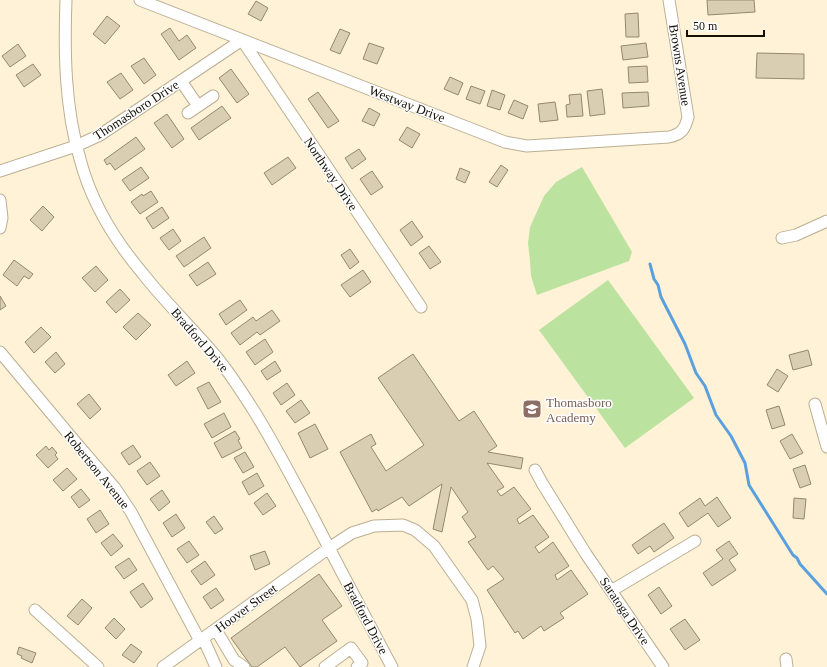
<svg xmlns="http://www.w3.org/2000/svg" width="827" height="667" font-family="'Times New Roman',serif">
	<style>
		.green { fill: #bbe29f }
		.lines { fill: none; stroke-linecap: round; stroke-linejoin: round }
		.stream { stroke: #5ba0de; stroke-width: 3 }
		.building { fill: #daceb2; stroke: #93886e }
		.minor-casing { stroke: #bbaf94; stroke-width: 13 }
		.minor { stroke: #fff; stroke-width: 11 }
		.labels { text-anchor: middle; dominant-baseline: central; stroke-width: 3; stroke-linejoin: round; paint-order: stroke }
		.street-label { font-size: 13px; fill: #151007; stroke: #fff }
		.education-label { font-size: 13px; fill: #785e54; stroke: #fff; text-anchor: start }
	</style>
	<rect width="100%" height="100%" fill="#fff2d6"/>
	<!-- green -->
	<path class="green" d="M582 167 632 252 629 261 537 295 531 276 530 261 528 243 530 227 544 196 556 182Z
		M608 280 694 398 625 448 539 330Z"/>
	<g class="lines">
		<!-- stream -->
		<path class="stream" d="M650 264 654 279 658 285 661 297 685 344 696 373 705 386 716 415 731 436 745 463 749 485 793 555 797 558 800 564 827 594"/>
	</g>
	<!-- building -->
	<path class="building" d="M707 0H754L755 12 708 15Z
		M256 1 268 8 261 21 248 14Z
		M638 13 639 37H626L625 14Z
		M107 16 120 26 105 44 93 34Z
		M170 28 179 41 187 35 196 48 179 60 161 34Z
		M340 29 350 33 340 54 330 50Z
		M369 43 384 48 377 64 363 59Z
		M646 43 648 57 623 60 621 46Z
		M18 44 26 56 10 67 2 56Z
		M757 53 804 54V79L756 78Z
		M144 58 156 75 144 84 131 66Z
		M33 64 41 75 24 87 16 75Z
		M647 66 648 82 629 83 628 67Z
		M231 69 249 94 237 103 219 78Z
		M121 73 133 90 120 99 107 82Z
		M450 77 463 83 458 95 444 89Z
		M471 86 485 91 480 104 466 99Z
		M602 89 605 114 590 116 587 91Z
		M492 90 505 95 500 110 487 106Z
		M318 92 339 121 328 128 308 99Z
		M648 92 649 106 623 108 622 93Z
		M581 94 583 116 567 117 566 105 570 104 569 95Z
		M514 100 528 106 523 119 508 113Z
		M555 102 558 120 540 122 538 104Z
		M222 106 231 118 199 140 191 128Z
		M369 108 380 114 374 126 362 121Z
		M167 114 184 139 172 148 154 123Z
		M407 127 420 134 412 148 399 140Z
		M136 137 145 149 115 170 110 163 107 165 104 160Z
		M359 149 366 159 352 169 345 158Z
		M288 157 296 168 272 185 264 173Z
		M501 165 508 170 497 187 489 182Z
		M141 167 149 178 130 191 122 180Z
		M460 168 470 172 465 183 456 179Z
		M372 171 383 187 371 195 360 179Z
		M151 191 158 202 140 214 131 202 142 194 143 196Z
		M43 206 54 217 42 231 30 220Z
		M162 207 169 218 153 229 146 218Z
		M412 221 423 237 411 246 400 230Z
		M173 229 181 241 169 250 160 238Z
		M204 237 211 248 184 267 176 256Z
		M429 246 441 262 430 269 419 253Z
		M350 249 359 262 350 269 341 255Z
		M14 260 33 274 29 279 24 276 17 286 3 275Z
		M208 262 216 274 197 286 189 275Z
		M96 266 108 280 95 292 82 278Z
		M363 270 371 282 350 297 341 285Z
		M120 289 130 300 116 313 106 302Z
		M0 296 6 306 0 310Z
		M240 300 247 310 226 325 219 314Z
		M272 310 280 321 260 335 257 332 240 345 231 333 253 317 256 321Z
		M138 313 151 325 136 340 123 327Z
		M41 327 51 337 34 353 25 342Z
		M265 339 273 352 255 365 246 352Z
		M808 350 812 365 793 370 789 355Z
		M56 352 65 364 55 373 45 362Z
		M413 354 459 421 474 411 497 446 488 452 523 458 521 469 487 463 504 487 497 491 501 496 514 487 531 509 517 519 519 524 533 515 549 537 535 547 539 553 553 542 569 566 555 575 557 580 571 570 588 594 560 613 564 618 544 631 541 626 523 639 518 631 515 633 487 590 504 579 493 566 488 570 468 542 476 537 462 517 468 512 451 487 442 532 433 529 442 484 409 506 402 497 378 511 377 509 372 512 340 452 371 434 376 444 371 447 386 471 424 445 378 378Z
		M187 361 195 373 176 386 168 375Z
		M275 361 281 371 267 380 261 371Z
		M777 369 788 376 778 392 767 385Z
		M209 382 221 402 208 409 197 388Z
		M287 383 295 395 281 405 273 393Z
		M89 394 101 409 90 419 77 404Z
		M301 400 310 413 295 423 286 411Z
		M779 406 785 425 772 429 766 410Z
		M224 413 231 427 212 438 204 424Z
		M315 424 328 449 310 458 298 433Z
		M235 431 240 439 238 440 242 448 222 458 214 443Z
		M792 434 803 453 790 459 780 441Z
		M133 445 141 457 129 465 121 453Z
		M46 446 49 450 52 447 57 453 55 455 58 459 48 468 36 455Z
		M245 452 254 467 243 473 234 458Z
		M150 462 160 476 147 485 137 471Z
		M805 465 811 484 800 488 793 469Z
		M67 468 77 479 63 491 53 480Z
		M257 473 264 486 249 495 242 482Z
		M81 489 90 500 79 508 71 497Z
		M162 490 170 502 159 511 150 499Z
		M267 493 276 506 263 515 254 503Z
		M717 497 731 518 718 527 708 513 688 527 679 513 700 498 705 506Z
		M794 498 806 499 804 519 793 518Z
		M100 510 109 524 96 533 87 519Z
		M176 514 185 528 172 537 163 523Z
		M214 516 223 529 215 534 206 522Z
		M664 523 674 538 654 552 650 546 638 554 632 545Z
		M113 534 123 546 111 556 101 543Z
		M189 541 199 555 187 563 177 549Z
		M729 541 738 554 729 560 736 570 712 586 703 573 723 559 716 550Z
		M265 551 270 564 255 570 250 556Z
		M129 558 137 570 124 579 115 567Z
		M205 561 215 575 201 585 191 571Z
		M319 574 342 606 322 620 337 641 300 667 285 647 257 667H252L231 638Z
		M143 583 153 599 141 608 130 592Z
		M659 587 672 606 661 614 648 595Z
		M216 588 224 600 211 609 203 597Z
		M82 599 92 608 78 625 67 616Z
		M114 618 125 629 116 639 105 628Z
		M685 619 700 640 685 650 670 629Z
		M131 644 142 652 134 663 122 655Z
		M19 647 36 653 32 663 21 658 22 656 17 654Z"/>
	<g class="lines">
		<defs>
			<path id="minor" d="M66 0C64 53 65 108 80 159 91 202 116 242 144 275 166 303 192 328 215 355 230 373 242 392 254 411 275 445 293 480 312 515 338 566 365 616 392 667
				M140 0 505 142 527 146 669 137C682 134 685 129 688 117L669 0
				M181 81 198 106
				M188 113 213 96
				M0 171 76 146 100 135 242 40 421 307
				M0 200 2 218 0 228
				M782 238 796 235 827 221
				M0 352 77 444 115 488 131 512 200 641
				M815 404 827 447
				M535 470 542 483 586 554 663 667
				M611 591 695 541
				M35 610 98 667
				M216 630 234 660 244 667
				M203 638 216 667
				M786 659 787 667
				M163 667 329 548 352 533 374 526 403 525 415 530 434 546 472 600 477 619 480 646 473 667
				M325 667 351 648 362 663 357 667"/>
		</defs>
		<!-- minor casing -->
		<use href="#minor" class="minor-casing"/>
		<!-- minor -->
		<use href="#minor" class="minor"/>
	</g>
	<!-- icons -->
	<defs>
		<symbol id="school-square" viewBox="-11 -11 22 22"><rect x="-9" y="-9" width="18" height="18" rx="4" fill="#8d6e63" stroke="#fff"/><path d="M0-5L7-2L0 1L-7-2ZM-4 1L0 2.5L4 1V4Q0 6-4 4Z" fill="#fff"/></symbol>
	</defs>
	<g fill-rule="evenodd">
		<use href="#school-square" x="521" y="398" width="22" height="22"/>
	</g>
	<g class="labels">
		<!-- street labels -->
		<g class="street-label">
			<text transform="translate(680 65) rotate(81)">Browns Avenue</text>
			<text transform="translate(407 104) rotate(21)">Westway Drive</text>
			<text transform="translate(136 110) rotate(-33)">Thomasboro Drive</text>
			<text transform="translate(331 174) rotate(56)">Northway Drive</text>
			<text transform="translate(200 340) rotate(49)">Bradford Drive</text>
			<text transform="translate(97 470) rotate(51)">Robertson Avenue</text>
			<text transform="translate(246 608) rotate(-36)">Hoover Street</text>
			<text transform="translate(625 611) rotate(56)">Saratoga Drive</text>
			<text transform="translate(366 618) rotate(62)">Bradford Drive</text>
		</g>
		<!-- education labels -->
		<g class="education-label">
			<text x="546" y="402">Thomasboro<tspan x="546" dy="15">Academy</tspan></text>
		</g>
	</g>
	<!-- scale -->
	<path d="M687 30v6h77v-6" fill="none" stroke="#151007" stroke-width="2"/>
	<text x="693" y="30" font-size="12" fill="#151007" stroke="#ffffff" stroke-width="3" paint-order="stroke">50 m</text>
</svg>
